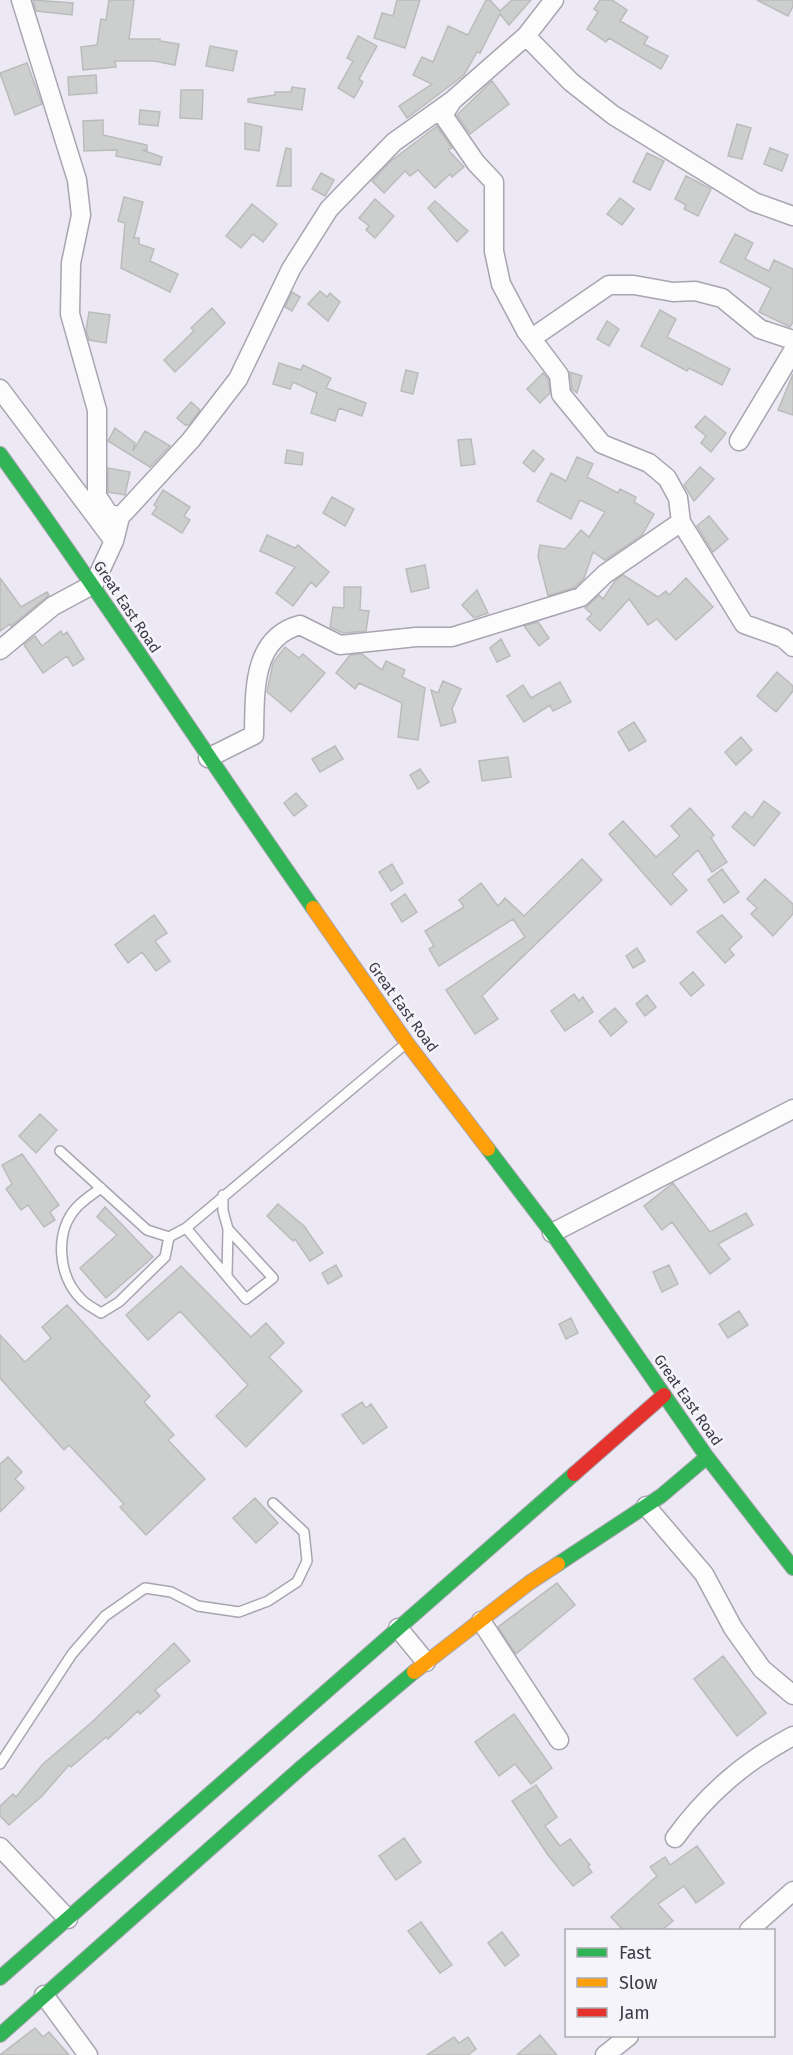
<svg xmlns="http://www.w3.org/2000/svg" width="793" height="2055" font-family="'Fira Sans',sans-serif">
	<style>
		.building { fill: #cdcfce; stroke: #babcbb; stroke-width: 1.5 }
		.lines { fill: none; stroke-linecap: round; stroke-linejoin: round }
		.lane-casing { stroke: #a8a4b0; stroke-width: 12 }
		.street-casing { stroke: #a8a4b0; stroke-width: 21 }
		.fast-casing { stroke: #a8a4b0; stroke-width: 16 }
		.slow-casing { stroke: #a8a4b0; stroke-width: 16 }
		.jam-casing { stroke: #a8a4b0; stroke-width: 16 }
		.lane { stroke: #fcfcfd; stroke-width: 9 }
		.street { stroke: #fcfcfd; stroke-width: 18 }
		.fast { stroke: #30b455; stroke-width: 14 }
		.slow { stroke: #ff9f0a; stroke-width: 14 }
		.jam { stroke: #e5322d; stroke-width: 14 }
		.labels { text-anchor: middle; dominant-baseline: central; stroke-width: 5; stroke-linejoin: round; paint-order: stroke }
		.street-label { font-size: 15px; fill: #3e3a48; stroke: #f6f4fb }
	</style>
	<rect width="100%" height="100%" fill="#ece9f4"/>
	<!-- building -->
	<path class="building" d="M33 0 73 3 72 15 36 11Z
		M109 0H134L129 39H160V41L179 44 175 65 154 61H115L116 67 83 70 81 47 97 45 101 19 106 20Z
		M397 0H420L405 48 374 38 382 13 393 16Z
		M486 0H490L500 11 512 0H531L509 25 500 14 480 53 477 52 464 75 407 118 399 106 432 84 413 75 422 57 433 62 448 26 468 35Z
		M600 0H612L627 10 620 21 648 37 644 44 668 56 661 69 609 38 606 42 587 29 598 12 594 9Z
		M757 0H793V6L788 16Z
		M358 36 377 46 359 79 363 82 354 98 338 88 353 61 347 58Z
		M210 46 237 51 233 71 206 66Z
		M27 63 42 104 15 115 0 73Z
		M96 75 97 93 69 95 68 77Z
		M492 81 509 104 470 134 457 115Z
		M292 87 305 89 302 110 248 102V99L275 95V92H291Z
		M181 90H203L202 119 180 118Z
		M140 110 160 112 158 126 139 124Z
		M103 120V135L147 145V150H142L162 157 160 165 116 156 117 150 84 151 83 121Z
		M245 123 262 127 259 151 245 149Z
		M737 124 751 128 742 159 728 156Z
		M437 126 452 148 448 150 464 167 452 177 450 174 435 188 418 170 410 176 405 171 384 193 372 181 391 161Z
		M286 148 291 149V186H277Z
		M770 148 788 155 782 171 764 164Z
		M647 153 664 161 650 190 633 182Z
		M321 173 334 180 325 196 312 189Z
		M686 176 711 189 698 216 684 209 686 205 675 199Z
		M124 197 143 202 134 238H139V244L154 249 150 261 178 274 170 292 121 268 125 223 118 221Z
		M620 198 634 209 622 225 607 214Z
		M375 199 394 216 375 238 366 230 369 226 359 218Z
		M435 201 468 231 457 242 428 208Z
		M252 204 277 224 263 242 253 234 241 248 226 236Z
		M735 234 753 243 745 259 769 271 774 260 793 269V322L790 327 759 312 771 288 720 262Z
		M320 291 327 297 330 293 340 302 328 321 308 304Z
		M292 292 300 297 292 311 285 307Z
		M212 308 225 323 175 372 164 360 194 331 191 328Z
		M660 310 676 319 667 337 730 369 722 385 689 368 687 371 641 346Z
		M89 312 110 315 106 343 89 340 86 330Z
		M607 321 619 329 609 346 597 339Z
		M279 363 301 370 303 365 331 378 326 388 366 403 362 416 339 408 335 421 311 413 317 393 293 382 290 389 273 384Z
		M406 370 418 373 413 394 401 391Z
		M570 372 582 376 577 393 572 389Z
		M543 373 548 379 550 393 540 403 527 389Z
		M793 374V415L778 410Z
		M191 402 200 410 189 425H185L177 418Z
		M705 416 726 433 711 452 701 443 706 436 695 427Z
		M115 428 135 443 133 451 145 431 170 446 150 467 108 441Z
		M471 439 475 464 461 466 458 440Z
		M287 450 303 453 302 465 285 463Z
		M533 450 544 459 534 472 523 463Z
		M577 457 593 464 587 477 618 493 620 489 636 497 634 502 654 514 642 535 605 560 593 552 584 578 575 587 548 596 538 556 540 545 565 549 581 530 589 537 605 512 580 500 571 519 537 501 551 473 566 481Z
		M700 467 714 479 694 501 684 485Z
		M108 468 130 472 125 495 108 492Z
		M163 490 190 507 184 516 190 520 182 533 152 514 157 507 154 505Z
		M332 497 354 509 345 526 323 513Z
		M709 516 728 539 713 552 697 526Z
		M267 535 295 548 298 545 329 572 316 587 311 582 293 606 276 593 295 567 260 551Z
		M425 565 429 588 411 592 406 569Z
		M623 575 658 597 666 591 669 595 686 578 713 607 676 640 657 619 648 625 629 599 600 631 587 619 592 614 585 608 599 595 603 599 615 581Z
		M0 578 21 607 47 592 49 595 11 626 10 624 0 631Z
		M344 587H361L360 610 369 611 366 631 343 633 330 627 333 607 344 608Z
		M477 590 488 613 474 618 462 605Z
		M538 622 549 638 539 646 524 626Z
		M61 631 63 635 67 632 84 659 73 666 67 656 43 673 24 645 35 636 42 646Z
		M501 639 510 656 497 662 490 648Z
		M285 647 299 658 303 654 325 673 291 712 267 692 273 663Z
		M362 654 382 670 386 661 405 670 402 677 425 688 418 740 398 737 402 703 359 683 355 689 336 673 350 655Z
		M777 672 793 686V691L776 712 757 696Z
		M443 681 461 689 452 709 456 722 441 726 431 690 438 693Z
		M560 682 571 702 553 711 550 705 524 722 507 696 523 685 531 698Z
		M634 722 646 741 629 751 618 732Z
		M741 737 752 750 736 765 725 752Z
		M335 746 343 759 320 772 312 759Z
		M508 757 511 777 482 781 479 761Z
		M420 769 429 782 418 789 410 775Z
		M296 793 307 806 294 816 284 803Z
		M764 801 780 813 754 846 732 827 745 812 752 818Z
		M690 808 714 835 711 838 727 862 712 872 698 850 672 874 687 890 671 905 609 834 623 821 656 857 680 836 671 826Z
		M582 859 602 880 482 996 498 1019 475 1034 446 990 525 937 513 919 439 966 429 949 434 946 425 931 464 907 459 900 481 883 498 906 505 898 524 916Z
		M392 864 403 883 391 891 379 872Z
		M722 869 739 892 724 903 708 880Z
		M765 879 793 904V914L773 936 751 914 757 908 747 899Z
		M405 894 417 912 402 922 391 904Z
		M154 915 167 933 155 941 170 961 156 971 142 952 128 963 115 945Z
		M722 915 742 937 729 949 734 955 725 963 697 932Z
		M637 948 645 961 633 968 626 956Z
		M693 972 704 985 691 996 680 983Z
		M574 994 579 1001 583 997 593 1012 565 1031 551 1011Z
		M647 995 656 1007 645 1016 636 1004Z
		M615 1008 627 1022 611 1036 599 1021Z
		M40 1114 57 1130 36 1153 19 1136Z
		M22 1154 59 1205 50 1212 55 1220 44 1227 28 1205 21 1210 6 1189 12 1184 2 1165Z
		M673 1183 710 1232 746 1213 753 1225 718 1244 730 1259 710 1274 672 1222 662 1230 644 1206Z
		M278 1204 304 1226 323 1253 310 1261 295 1239 293 1241 267 1216Z
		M105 1207 153 1257 106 1298 80 1268 117 1235 97 1217Z
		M336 1265 342 1276 328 1284 322 1273Z
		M669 1265 678 1284 662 1292 653 1272Z
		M181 1266 251 1337 266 1323 284 1343 269 1357 302 1391 246 1447 216 1416 248 1385 180 1311 148 1340 126 1315Z
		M67 1305 150 1396 144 1402 174 1435 168 1440 205 1479 146 1535 120 1507 124 1504 69 1445 64 1450 0 1378V1335L25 1362 51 1338 42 1327Z
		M739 1311 748 1325 728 1338 719 1324Z
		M571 1318 578 1333 566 1339 559 1324Z
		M362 1402 366 1408 371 1404 387 1427 363 1444 342 1415Z
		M8 1457 22 1472 15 1479 24 1488 0 1512V1464Z
		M255 1498 278 1523 256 1543 233 1518Z
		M557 1583 575 1605 516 1654 498 1627Z
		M174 1643 190 1661 155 1690 160 1696 140 1714 138 1711 108 1739 106 1737 71 1767 69 1765 42 1796 9 1825 0 1816V1806L13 1794 16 1797 43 1764 92 1722Z
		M723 1656 766 1713 737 1736 694 1679Z
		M514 1714 552 1768 531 1784 515 1764 499 1776 475 1742Z
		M536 1785 557 1817 545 1826 560 1846 570 1839 590 1865 588 1867 592 1872 573 1886 548 1855 512 1801Z
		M404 1838 421 1862 396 1880 379 1856Z
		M697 1846 724 1883 696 1903 684 1886 658 1904 673 1921 662 1930H623L611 1917 657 1876 650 1867 665 1857 670 1865Z
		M421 1922 452 1965 440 1973 408 1931Z
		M502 1932 519 1955 505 1966 488 1943Z
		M35 2028 43 2037 49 2032 69 2055H0Z
		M540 2035 557 2055H517Z
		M454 2037 459 2043 468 2037 476 2049 468 2055H427Z"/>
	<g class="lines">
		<defs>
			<path id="lane" d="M60 1151 147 1230 169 1237 186 1228 403 1046
				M101 1188C93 1194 85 1199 78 1206 54 1230 57 1276 82 1300 87 1305 95 1309 101 1313L119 1302 165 1257 169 1237
				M186 1228 246 1299 273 1278 228 1229 223 1211V1195
				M227 1276 228 1229
				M0 1764 72 1654 105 1616 145 1588 171 1592 198 1606 239 1612 268 1601 297 1582 307 1561 304 1532 273 1503"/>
			<path id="street" d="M21 0 77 180 81 215 71 263 70 314 97 410V496L108 513 120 517
				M526 36 571 82 613 115 754 202 793 216
				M453 100 443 115 476 163 494 182V251L501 284 526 331 559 375 561 394 602 444 649 463 667 478 678 498 681 522 744 624 783 638 793 647
				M532 338 609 285H634L673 292 695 291 722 298 760 329 793 340
				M0 389 114 541
				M739 441 793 351
				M0 650 53 606 94 584 114 541 120 517 191 440 238 379 291 269 329 209 394 142 453 100 526 36 554 0
				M208 758 254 735C255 694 251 638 300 625L340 645 416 637H452L581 597 605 574 681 522
				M552 1233 793 1109
				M646 1506 704 1574 733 1628 762 1669 793 1695
				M481 1621 559 1740
				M398 1628 426 1662
				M675 1838C707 1794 744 1762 793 1736
				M0 1847 68 1919
				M749 1930 793 1891
				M44 1995 88 2055
				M605 2055 629 2036"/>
			<path id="fast" d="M0 454C108 603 207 757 313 908
				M488 1149 552 1233 707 1457 793 1568
				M558 1564 661 1496 707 1457
				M0 1978 574 1474
				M0 2035 303 1766 414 1672"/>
			<path id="slow" d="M313 908 407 1043 488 1149
				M414 1672 529 1583 558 1564"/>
			<path id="jam" d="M574 1474 664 1395"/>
		</defs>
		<!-- lane casing -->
		<use href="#lane" class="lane-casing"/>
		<!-- street casing -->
		<use href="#street" class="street-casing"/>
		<!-- fast casing -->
		<use href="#fast" class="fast-casing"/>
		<!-- slow casing -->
		<use href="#slow" class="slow-casing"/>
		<!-- jam casing -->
		<use href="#jam" class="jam-casing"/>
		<!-- lane -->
		<use href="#lane" class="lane"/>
		<!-- street -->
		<use href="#street" class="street"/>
		<!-- fast -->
		<use href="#fast" class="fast"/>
		<!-- slow -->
		<use href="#slow" class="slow"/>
		<!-- jam -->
		<use href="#jam" class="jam"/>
	</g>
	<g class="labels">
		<!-- street labels -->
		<g class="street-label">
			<text transform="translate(127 607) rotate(56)">Great East Road</text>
			<text transform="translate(403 1007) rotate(54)">Great East Road</text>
			<text transform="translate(688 1400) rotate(55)">Great East Road</text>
		</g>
	</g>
	<!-- legend -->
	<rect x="565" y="1929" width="210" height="108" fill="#f6f4fb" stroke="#acaab3" stroke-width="1.5"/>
	<rect x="577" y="1948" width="30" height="9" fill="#30b455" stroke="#acaab3" stroke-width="1.5"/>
	<text x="619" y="1959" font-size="18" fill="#3e3a48">Fast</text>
	<rect x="577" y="1978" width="30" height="9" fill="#ff9f0a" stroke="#acaab3" stroke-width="1.5"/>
	<text x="619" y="1989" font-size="18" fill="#3e3a48">Slow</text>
	<rect x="577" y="2008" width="30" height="9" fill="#e5322d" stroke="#acaab3" stroke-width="1.5"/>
	<text x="619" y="2019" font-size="18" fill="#3e3a48">Jam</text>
</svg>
